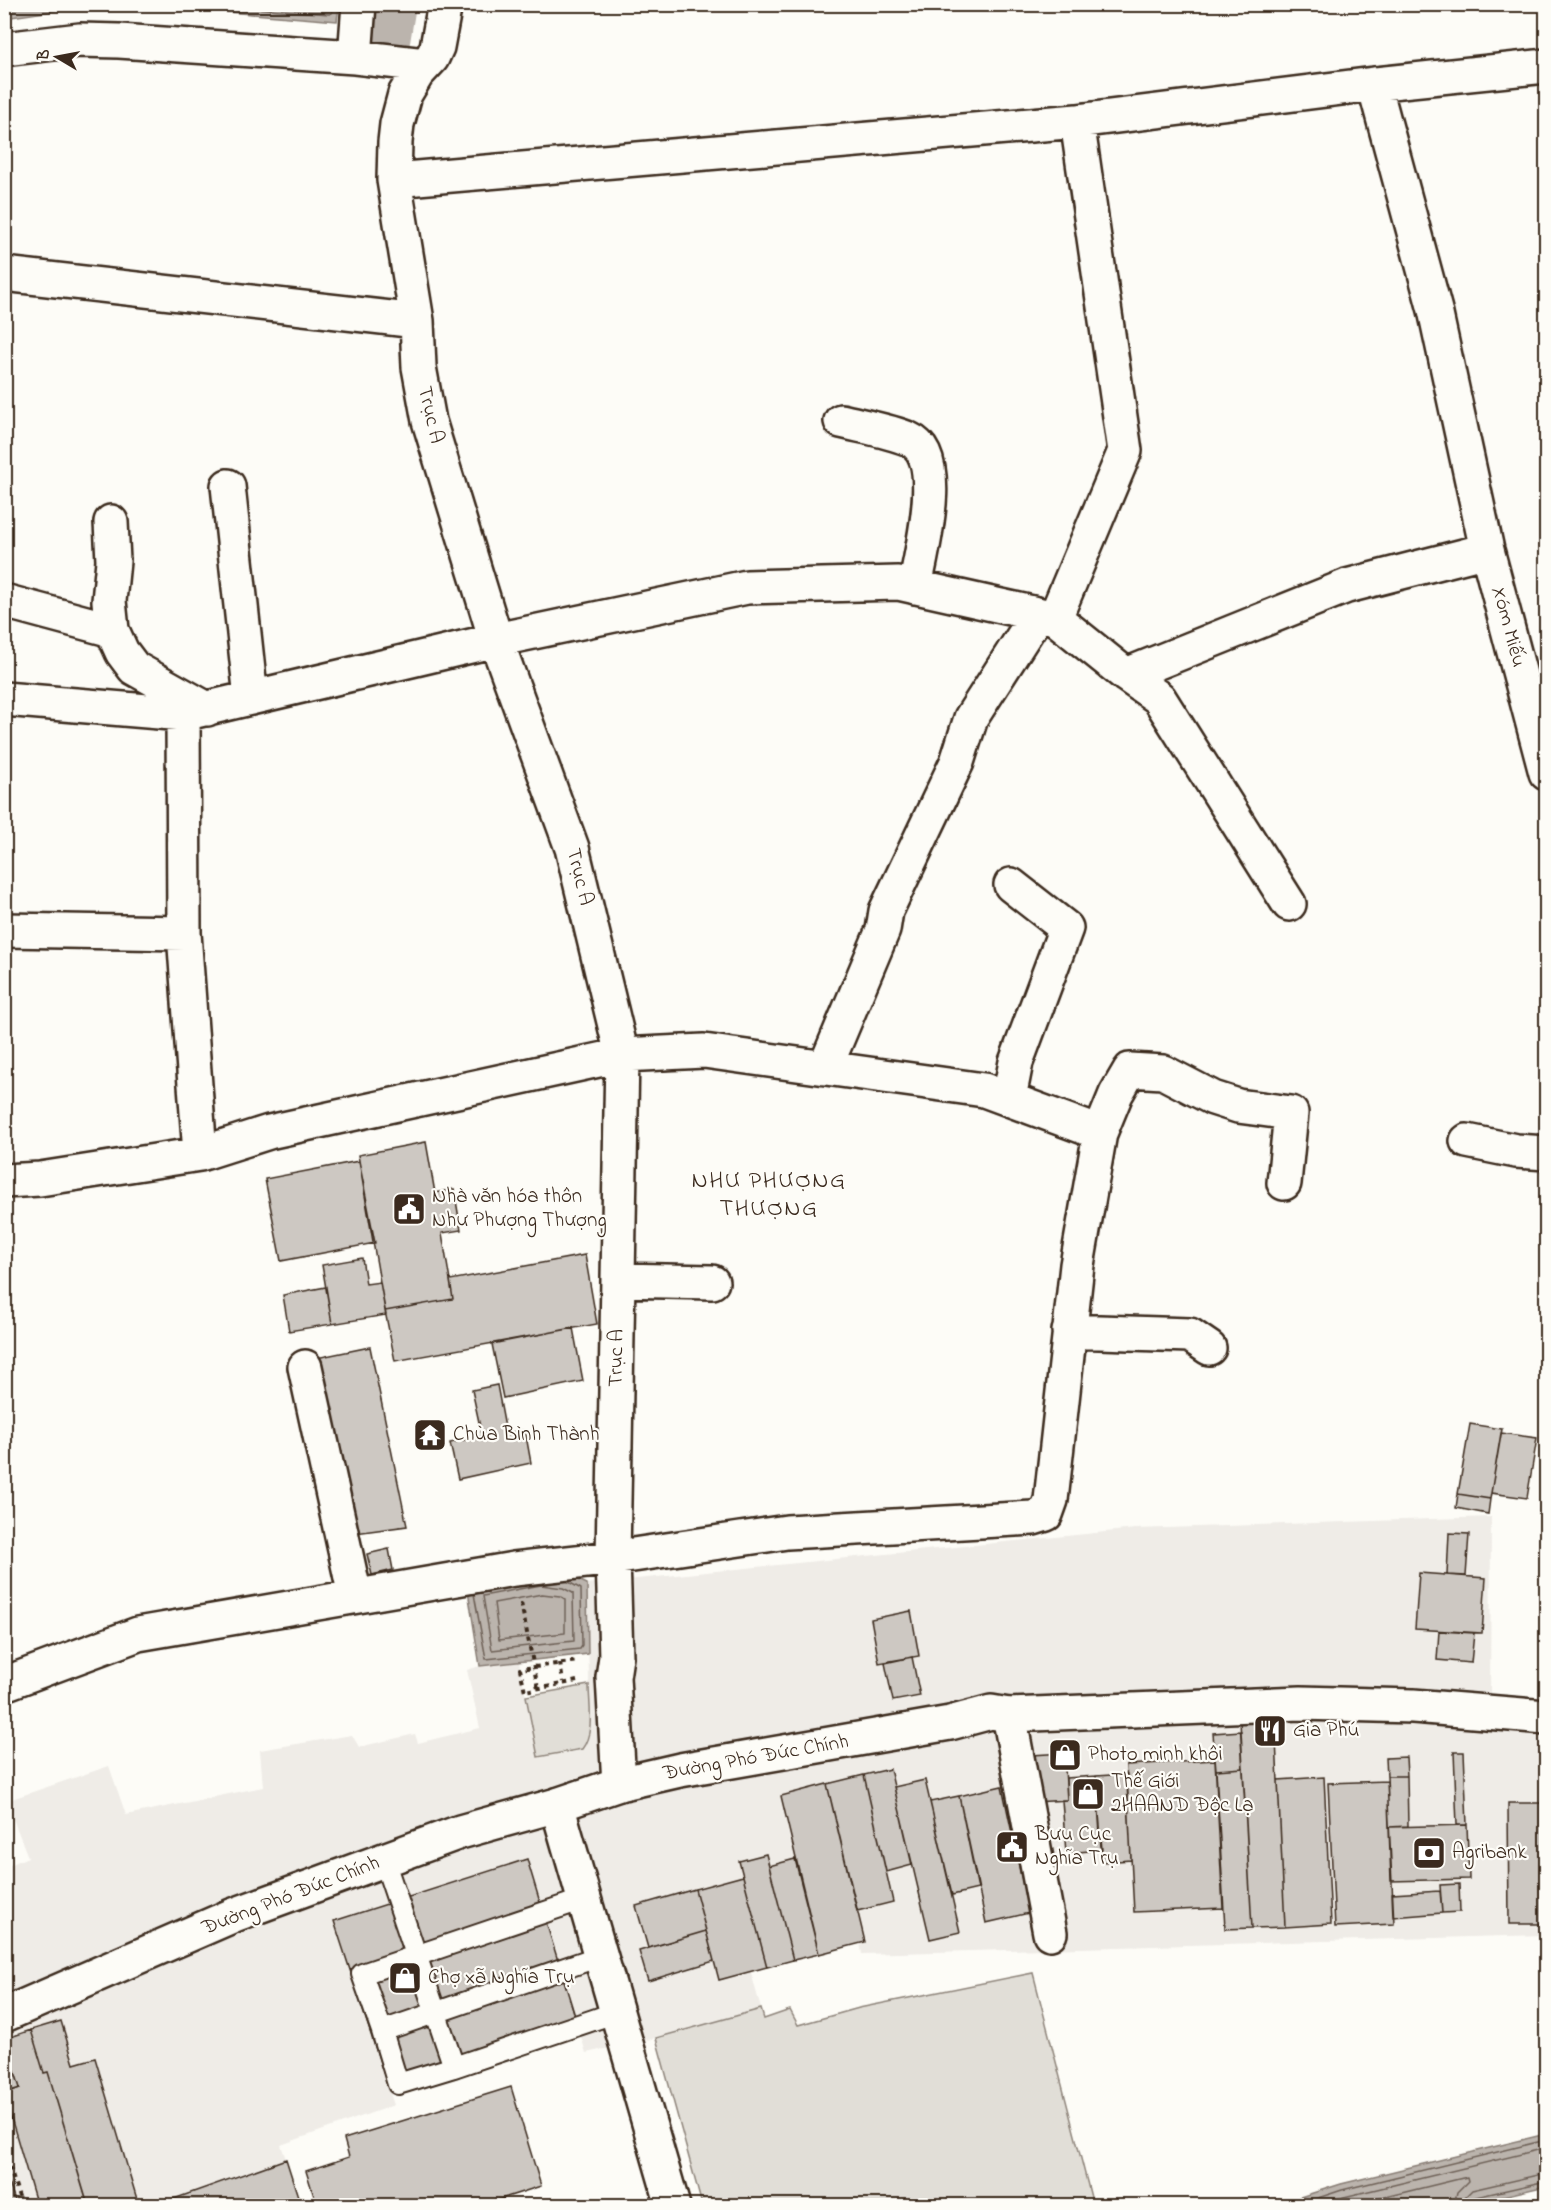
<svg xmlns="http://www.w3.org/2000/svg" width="1551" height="2210" font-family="'Indie Flower',sans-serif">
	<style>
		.built { fill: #efece7 }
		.green { fill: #e1ded7; stroke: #8e847a; stroke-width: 1.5 }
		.water { fill: #bbb4ad; stroke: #887d74; stroke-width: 1.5 }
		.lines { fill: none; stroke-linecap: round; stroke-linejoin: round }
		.shore { stroke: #6e6157; stroke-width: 1.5 }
		.canal { stroke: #bbb4ad; stroke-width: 40 }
		.building { fill: #cdc8c2; stroke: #3b2a1e; stroke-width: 1.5 }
		.service-casing { stroke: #3b2a1e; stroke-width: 24 }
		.minor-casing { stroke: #3b2a1e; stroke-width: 38 }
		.tertiary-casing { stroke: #3b2a1e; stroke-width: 38 }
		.secondary-casing { stroke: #3b2a1e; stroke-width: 38 }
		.path { stroke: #3b2a1e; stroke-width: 4; stroke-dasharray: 4.5 4.5; stroke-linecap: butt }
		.service { stroke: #fdfcf7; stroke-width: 20 }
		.minor { stroke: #fdfcf7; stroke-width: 33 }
		.tertiary { stroke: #fdfcf7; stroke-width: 33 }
		.secondary { stroke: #fdfcf7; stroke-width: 33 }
		.labels { text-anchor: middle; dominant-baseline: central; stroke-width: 4.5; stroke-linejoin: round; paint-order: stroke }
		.street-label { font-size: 21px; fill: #3b2a1e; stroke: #fdfcf7 }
		.poi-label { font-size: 21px; fill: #3b2a1e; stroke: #fdfcf7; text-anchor: start }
		.quarter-label { font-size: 24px; letter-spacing: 1.5px; fill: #3b2a1e; stroke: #fdfcf7 }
	</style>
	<rect width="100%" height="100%" fill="#fdfcf7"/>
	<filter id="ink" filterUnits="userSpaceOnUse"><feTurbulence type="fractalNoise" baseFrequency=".0167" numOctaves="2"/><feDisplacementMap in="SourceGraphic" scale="12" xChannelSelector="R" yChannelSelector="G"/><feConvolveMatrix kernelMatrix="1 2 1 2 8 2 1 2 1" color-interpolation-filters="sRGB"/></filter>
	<g filter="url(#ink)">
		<!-- built -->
		<path class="built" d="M1491 1517 1490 1713 1546 1717V1935L862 1954 845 1861 729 1892 761 2009 656 2038 586 2053 579 2030 389 2090 394 2105 281 2145 286 2159 154 2205 5 2206V1867L28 1857 6 1801 109 1766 126 1815 263 1787 260 1750 352 1735 359 1747 415 1734 418 1743 480 1728 467 1670 480 1666 519 1662 538 1757 590 1732 587 1584 1135 1529Z"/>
		<!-- green -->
		<path class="green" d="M589 1685C589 1705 595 1732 582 1749L538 1757 526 1696Z
			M1033 1973 1093 2205H702L656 2038 761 2009 764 2019 790 2010 798 2025 859 2008Z"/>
		<!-- water -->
		<path class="water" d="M5 4H339V5L337 21 180 8 79 7 5 18Z
			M566 1574 587 1584 588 1654 480 1666 467 1585Z
			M1546 2134V2186L1465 2205H1275L1341 2184Z"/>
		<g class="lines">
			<!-- shore -->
			<path class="shore" d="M209 4 329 14 332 13 333 4
				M541 1585 563 1588 573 1593 574 1641 492 1650 483 1596Z
				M474 1594 486 1659 580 1649 582 1646 581 1589 567 1581
				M542 1594 560 1596 565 1599V1633L499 1640 494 1603Z
				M1294 2206 1342 2190 1546 2140
				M1318 2206 1344 2197 1546 2148
				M1348 2206 1467 2177 1468 2181 1457 2192 1454 2206
				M1463 2206 1465 2197 1472 2190 1546 2173
				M1470 2206 1471 2200 1476 2197 1546 2181"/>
			<!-- canal -->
			<path class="canal" d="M390 41 396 4"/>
		</g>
		<!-- building -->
		<path class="building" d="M426 1142 435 1193 454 1189 461 1230 442 1233 453 1299 385 1311 358 1155Z
			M359 1161 375 1243 281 1261 265 1179Z
			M585 1255 597 1324 395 1361 385 1311 453 1299 450 1280Z
			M362 1258 366 1284 380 1282 386 1315 332 1324 322 1265Z
			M326 1287 332 1324 289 1331 283 1295Z
			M573 1328 583 1381 503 1398 492 1344Z
			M370 1347 407 1526 348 1534 316 1358Z
			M497 1385 506 1433 525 1430 531 1463 458 1479 450 1443 482 1436 472 1390Z
			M1470 1424 1502 1429 1490 1499 1458 1494Z
			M1501 1433 1537 1438 1527 1498 1491 1493Z
			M1544 1467H1546V1535H1543Z
			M1458 1494 1490 1499 1488 1514 1456 1508Z
			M1449 1533 1469 1534 1466 1576 1447 1575Z
			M389 1549 393 1570 372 1575 367 1554Z
			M1419 1573 1486 1578 1482 1633 1415 1629Z
			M911 1611 919 1656 879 1663 871 1619Z
			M1439 1631 1474 1633 1471 1663 1437 1660Z
			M912 1657 920 1696 893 1701 885 1663Z
			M1275 1719 1285 1927 1252 1928 1240 1721Z
			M1241 1731 1243 1768 1216 1770 1213 1733Z
			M1454 1752H1464L1467 1825H1457Z
			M1064 1753 1067 1800 1035 1802 1032 1755Z
			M1406 1757 1407 1776H1387L1386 1758Z
			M1215 1760 1223 1908 1134 1912 1126 1765Z
			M1243 1768 1252 1928 1225 1929 1216 1770Z
			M890 1769 912 1865 886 1872 864 1775Z
			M1127 1774 1131 1860 1102 1862 1096 1776Z
			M864 1775 893 1902 857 1911 827 1784Z
			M1096 1776 1102 1850 1066 1853 1062 1800H1067L1066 1778Z
			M1387 1776H1407L1408 1826 1389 1827Z
			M1324 1777 1331 1924 1285 1927 1278 1780Z
			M925 1780 960 1932 930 1939 894 1787Z
			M1387 1781 1394 1924 1335 1927 1328 1783Z
			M827 1784 865 1942 819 1954 781 1796Z
			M1002 1786 1029 1913 986 1923 959 1796Z
			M959 1796 978 1889 952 1895 930 1802Z
			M1508 1803H1546V1924H1509Z
			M1467 1825 1469 1879 1391 1881 1389 1827Z
			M766 1854 793 1960 767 1967 739 1861Z
			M527 1859 542 1909 350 1970 334 1921Z
			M795 1859 819 1954 793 1960 769 1866Z
			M743 1876 767 1967 719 1980 695 1889Z
			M1459 1884 1460 1912 1442 1913 1440 1885Z
			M695 1889 706 1931 648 1948 636 1906Z
			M1440 1891 1442 1913 1393 1917 1392 1894Z
			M542 1909 579 2029 389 2090 350 1970Z
			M706 1931 714 1961 648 1981 639 1951Z
			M61 2021 74 2064 95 2058 139 2206H88L48 2072 44 2073 31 2030Z
			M31 2030 44 2073 48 2072 87 2202 75 2206H37L4 2094 20 2088 5 2039Z
			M4 2039 20 2088 4 2093Z
			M511 2087 541 2186 479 2206H317L306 2171 349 2157 344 2139Z
			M286 2159 301 2206H154Z
			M4 2169 17 2206H4Z"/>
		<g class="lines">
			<defs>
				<path id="service" d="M384 1860 454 2067 617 2012
					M584 1899 362 1974 382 2031 600 1956
					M382 2031 398 2084 454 2067"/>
				<path id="minor" d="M445 4 437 47 432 58 417 74 405 94 397 124 395 142 394 180 417 321 419 367 429 421 496 640 572 848 622 1055 613 1558 616 1657 613 1677 619 1784
					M4 49 80 40 119 41 355 57 425 65
					M355 57 359 4
					M1374 84 1435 310 1487 550 1546 773
					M394 180 1077 121 1374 84 1546 66
					M4 274 417 321
					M841 421C861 426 891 431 909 439 948 456 921 553 915 587
					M228 486 251 698
					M111 522 113 561 109 601 112 630
					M4 601 112 630 122 652 134 668 207 709
					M1055 618 1125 451 1077 121
					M1126 675 1347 586 1487 550
					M4 699 183 714 496 640 747 587 898 583 1055 618 1126 675 1159 698 1289 904
					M183 714 184 933 200 1154
					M4 930 184 933
					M825 1068 883 930 886 911 957 762 971 718 1037 615
					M1009 1098 1016 1062 1066 928 1011 885
					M1100 1133 1116 1094 1130 1070 1163 1072 1213 1098 1238 1106 1291 1113 1284 1183
					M1467 1141 1516 1151 1546 1153
					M4 1181 40 1179 200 1154 269 1132 622 1055 704 1051 984 1090 1100 1133 1077 1265 1051 1500 1046 1514 1033 1518 787 1532 613 1558 514 1569 138 1634 4 1684
					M619 1280 712 1282
					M1069 1331 1190 1335 1209 1348
					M305 1367 355 1596
					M1009 1715 1050 1933"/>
				<path id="tertiary" d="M557 1805 673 2206"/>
				<path id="secondary" d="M4 2015 234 1915 460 1832 557 1805 619 1784 680 1770 950 1723 991 1712 1009 1715 1301 1703 1413 1706 1546 1717"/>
			</defs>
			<!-- service casing -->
			<use href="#service" class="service-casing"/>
			<!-- minor casing -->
			<use href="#minor" class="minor-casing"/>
			<!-- tertiary casing -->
			<use href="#tertiary" class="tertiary-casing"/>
			<!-- secondary casing -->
			<use href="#secondary" class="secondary-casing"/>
			<!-- path -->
			<path class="path" d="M521 1603 538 1688
				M560 1663 563 1682
				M577 1681 525 1691 520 1669 578 1661
				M4 2150 22 2206"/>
			<!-- service -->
			<use href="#service" class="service"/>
			<!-- minor -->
			<use href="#minor" class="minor"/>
			<!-- tertiary -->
			<use href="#tertiary" class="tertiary"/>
			<!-- secondary -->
			<use href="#secondary" class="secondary"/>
		</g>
	</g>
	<!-- icons -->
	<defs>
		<symbol id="civic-square" viewBox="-11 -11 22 22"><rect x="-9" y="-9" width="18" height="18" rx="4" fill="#3b2a1e" stroke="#fdfcf7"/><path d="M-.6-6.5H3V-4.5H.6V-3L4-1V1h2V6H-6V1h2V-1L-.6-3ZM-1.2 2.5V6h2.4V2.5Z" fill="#fff"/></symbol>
		<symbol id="temple-square" viewBox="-11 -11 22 22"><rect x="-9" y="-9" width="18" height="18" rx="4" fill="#3b2a1e" stroke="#fdfcf7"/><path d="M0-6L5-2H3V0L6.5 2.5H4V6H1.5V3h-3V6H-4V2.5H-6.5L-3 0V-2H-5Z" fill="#fff"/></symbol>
		<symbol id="restaurant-square" viewBox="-11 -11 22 22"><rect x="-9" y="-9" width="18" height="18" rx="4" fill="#3b2a1e" stroke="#fdfcf7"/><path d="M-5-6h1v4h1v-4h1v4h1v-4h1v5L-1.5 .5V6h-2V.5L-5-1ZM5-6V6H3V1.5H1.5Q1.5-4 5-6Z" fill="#fff"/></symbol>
		<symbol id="shop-square" viewBox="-11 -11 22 22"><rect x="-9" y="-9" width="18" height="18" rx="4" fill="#3b2a1e" stroke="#fdfcf7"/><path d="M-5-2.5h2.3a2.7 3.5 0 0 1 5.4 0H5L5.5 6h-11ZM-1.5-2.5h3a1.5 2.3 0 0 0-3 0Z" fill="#fff"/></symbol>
		<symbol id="bank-square" viewBox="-11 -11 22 22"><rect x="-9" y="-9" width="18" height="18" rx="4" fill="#3b2a1e" stroke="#fdfcf7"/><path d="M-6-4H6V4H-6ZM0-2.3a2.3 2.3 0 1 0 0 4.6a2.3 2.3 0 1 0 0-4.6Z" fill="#fff"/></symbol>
	</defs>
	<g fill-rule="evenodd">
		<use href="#civic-square" x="390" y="1190" width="38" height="38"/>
		<use href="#temple-square" x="411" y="1416" width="38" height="38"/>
		<use href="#restaurant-square" x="1251" y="1712" width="38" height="38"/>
		<use href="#shop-square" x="1046" y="1736" width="38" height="38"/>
		<use href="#shop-square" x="1069" y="1775" width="38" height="38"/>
		<use href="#civic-square" x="993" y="1828" width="38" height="38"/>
		<use href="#bank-square" x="1410" y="1834" width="38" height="38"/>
		<use href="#shop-square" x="386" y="1959" width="38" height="38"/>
	</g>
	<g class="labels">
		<!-- street labels -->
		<g class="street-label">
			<text transform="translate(430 415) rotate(77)">Trục A</text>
			<text transform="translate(1508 627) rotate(75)">Xóm Miếu</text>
			<text transform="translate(579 877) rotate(76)">Trục A</text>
			<text transform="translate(617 1358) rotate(-89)">Trục A</text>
			<text transform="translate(756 1758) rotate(-10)">Đường Phó Đức Chính</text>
			<text transform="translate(291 1896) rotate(-21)">Đường Phó Đức Chính</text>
		</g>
		<!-- poi labels -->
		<g class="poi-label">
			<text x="432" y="1197">Nhà văn hóa thôn<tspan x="432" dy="24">Như Phượng Thượng</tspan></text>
			<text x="453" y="1435">Chùa Bình Thành</text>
			<text x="1293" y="1731">Gia Phú</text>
			<text x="1088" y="1755">Photo minh khôi</text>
			<text x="1111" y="1782">Thế Giới<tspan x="1111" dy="24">2HAAND Độc Lạ</tspan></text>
			<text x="1035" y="1835">Bưu Cục<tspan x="1035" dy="24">Nghĩa Trụ</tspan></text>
			<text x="1452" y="1853">Agribank</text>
			<text x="428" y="1978">Chợ xã Nghĩa Trụ</text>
		</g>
		<!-- quarter labels -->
		<g class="quarter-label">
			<text x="769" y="1181">NHƯ PHƯỢNG<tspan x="769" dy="28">THƯỢNG</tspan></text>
		</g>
	</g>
	<!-- margin -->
	<rect width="1551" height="2210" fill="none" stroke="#fdfcf7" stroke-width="24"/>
	<rect x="12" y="12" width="1527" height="2186" fill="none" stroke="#3b2a1e" stroke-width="2" filter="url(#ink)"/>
	<!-- north arrow -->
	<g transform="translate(57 57) rotate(280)" stroke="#fdfcf7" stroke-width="4.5" paint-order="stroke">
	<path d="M0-4.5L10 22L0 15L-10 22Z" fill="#3b2a1e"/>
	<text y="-9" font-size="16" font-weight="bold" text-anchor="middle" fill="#3b2a1e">B</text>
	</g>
</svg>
